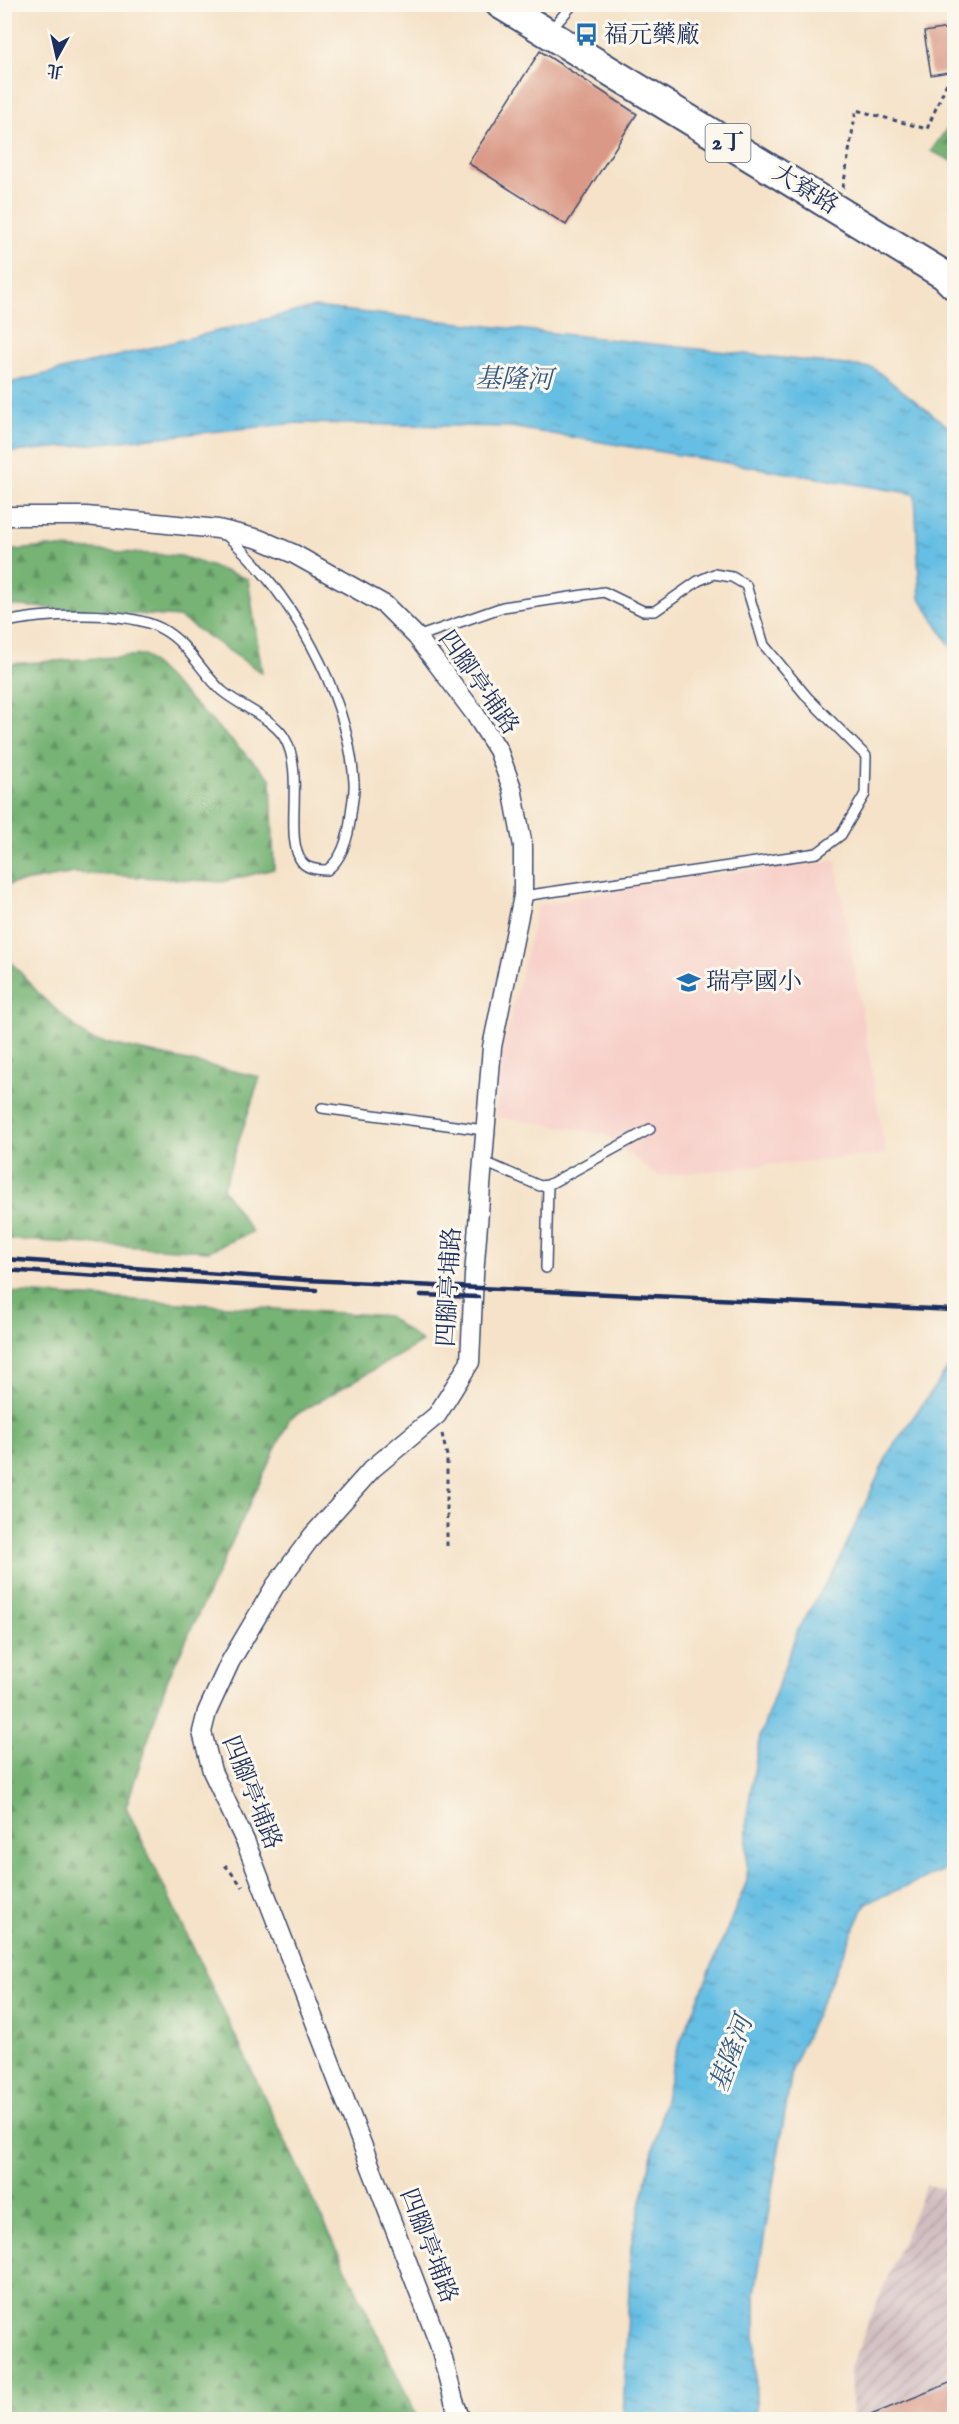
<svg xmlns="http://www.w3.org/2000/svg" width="959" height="2424" font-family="'IM FELL English','Noto Serif TC',serif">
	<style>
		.built { fill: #f7d0c9 }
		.industrial { fill: url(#industrial-furrows) }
		.forest { fill: url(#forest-firs); stroke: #487169; stroke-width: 1.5 }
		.water { fill: url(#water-ripples); stroke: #4076a0; stroke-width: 1.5 }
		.building { fill: #da9986 }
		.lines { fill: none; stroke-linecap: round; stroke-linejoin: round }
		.service-casing { stroke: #3c4a6e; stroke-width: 12 }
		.minor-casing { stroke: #3c4a6e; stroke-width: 21 }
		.primary-casing { stroke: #3c4a6e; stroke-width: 32 }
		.path { stroke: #3c4a6e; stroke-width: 3; stroke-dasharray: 4.5 4.5; stroke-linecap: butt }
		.service { stroke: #fff; stroke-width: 9 }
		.minor { stroke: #fff; stroke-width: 18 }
		.primary { stroke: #fff; stroke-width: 28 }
		.rail { stroke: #1b2f5e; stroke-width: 4.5 }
		.labels { text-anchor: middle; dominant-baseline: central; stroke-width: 6; stroke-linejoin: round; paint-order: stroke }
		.shield { fill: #fbf7ec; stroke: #5e6b89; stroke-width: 1.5 }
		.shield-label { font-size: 22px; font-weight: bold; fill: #1b2f5e }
		.poi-label { font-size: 24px; fill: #1b2f5e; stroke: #fbf7ec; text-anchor: start }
		.street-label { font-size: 24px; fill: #1b2f5e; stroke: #fbf7ec }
		.water-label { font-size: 26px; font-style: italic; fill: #315a86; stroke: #fbf7ec }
	</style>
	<defs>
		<pattern id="industrial-furrows" width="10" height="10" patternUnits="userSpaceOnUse" patternTransform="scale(1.5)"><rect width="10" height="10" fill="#d2bec1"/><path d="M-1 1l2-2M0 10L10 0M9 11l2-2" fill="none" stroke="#aa9ba0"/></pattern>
		<pattern id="forest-firs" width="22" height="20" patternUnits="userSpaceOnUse" patternTransform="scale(1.5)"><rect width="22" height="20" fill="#76b374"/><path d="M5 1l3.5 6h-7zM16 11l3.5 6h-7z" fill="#609262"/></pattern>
		<pattern id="water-ripples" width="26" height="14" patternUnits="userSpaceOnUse" patternTransform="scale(1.5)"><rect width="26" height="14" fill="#65bee3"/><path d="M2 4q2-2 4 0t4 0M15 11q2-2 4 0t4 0" fill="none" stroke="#529bbb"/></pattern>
	</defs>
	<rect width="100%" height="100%" fill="#fbf7ec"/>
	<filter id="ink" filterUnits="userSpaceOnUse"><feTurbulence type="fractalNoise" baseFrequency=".0167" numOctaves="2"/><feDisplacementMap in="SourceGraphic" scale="12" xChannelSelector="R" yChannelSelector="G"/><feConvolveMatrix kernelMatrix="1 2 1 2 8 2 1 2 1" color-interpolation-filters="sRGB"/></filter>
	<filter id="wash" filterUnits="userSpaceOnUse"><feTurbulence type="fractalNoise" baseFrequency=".008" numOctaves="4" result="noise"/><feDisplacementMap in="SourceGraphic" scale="24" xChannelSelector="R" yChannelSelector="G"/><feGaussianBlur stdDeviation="1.35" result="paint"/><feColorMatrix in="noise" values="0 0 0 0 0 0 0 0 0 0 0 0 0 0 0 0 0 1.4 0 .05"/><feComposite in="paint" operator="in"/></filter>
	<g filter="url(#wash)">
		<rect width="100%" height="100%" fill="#f5e2c8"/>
		<!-- built -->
		<path class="built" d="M836 861 886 1154 657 1176 605 1134 496 1117 500 1059 538 905 677 878Z"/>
		<!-- industrial -->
		<path class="industrial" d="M926 2185 954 2190V2419H852L850 2368Z"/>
		<!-- forest -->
		<path class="forest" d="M954 119V162L931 151Z
			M47 547 181 556 248 579 262 673 179 617 5 605 4 551Z
			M144 655 271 779 274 869 222 882 75 873 5 885V666L10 664Z
			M5 955 42 997 89 1039 260 1077 223 1189 252 1232 209 1251 5 1239Z
			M5 1292 388 1316 422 1342 290 1418 167 1681 126 1807 418 2419H5Z"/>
		<!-- water -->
		<path class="water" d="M314 307 873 368 954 431V652L920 598 915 494 510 427 297 423 5 453V384Z
			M954 1366V1817L945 1870 866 1903 793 2065 755 2292 756 2419H623L631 2246 675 2055 747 1881V1814L760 1736 798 1629 836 1567 889 1452 948 1368Z"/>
		<g id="blocks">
			<!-- building -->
			<path class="building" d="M954 27V71L931 75 924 32Z
				M540 51 637 114 566 225 468 163Z
				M954 2381V2420H861V2419Z"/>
		</g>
	</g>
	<g filter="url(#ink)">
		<use href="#blocks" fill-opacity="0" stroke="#3c4a6e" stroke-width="1.5"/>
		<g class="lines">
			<defs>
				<path id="service" d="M550 31 573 4
					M4 623C40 613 129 610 162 629 188 643 201 672 222 691 240 706 272 718 284 737 306 772 283 838 302 862 307 869 318 870 327 870 344 858 349 834 351 814 352 803 355 792 354 782 348 693 291 592 225 534
					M417 637 503 607 604 592 643 611H655L698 581 714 574 732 577 746 585 764 645 808 698 866 756 865 794 841 835 817 853 523 896
					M322 1108 484 1130
					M482 1161 540 1186 548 1185 650 1129
					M546 1268 548 1185"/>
				<path id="minor" d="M4 516H86L218 529 259 539 294 554 385 605 417 637 475 714 498 750 512 788 523 846V896L492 1047 474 1275 470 1362 437 1415 372 1469 313 1535 275 1586 230 1662 207 1712 202 1732 212 1771 246 1843 439 2344 454 2401 461 2420"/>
				<path id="primary" d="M500 4 944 275 954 285"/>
			</defs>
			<!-- service casing -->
			<use href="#service" class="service-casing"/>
			<!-- minor casing -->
			<use href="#minor" class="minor-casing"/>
			<!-- primary casing -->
			<use href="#primary" class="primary-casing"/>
			<!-- path -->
			<path class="path" d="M843 188 856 110 927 129 952 71
				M442 1434 447 1456V1547
				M225 1865 243 1887"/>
			<!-- service -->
			<use href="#service" class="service"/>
			<!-- minor -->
			<use href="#minor" class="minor"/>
			<!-- primary -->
			<use href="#primary" class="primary"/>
			<!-- rail -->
			<path class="rail" d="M4 1259 307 1280 954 1310
				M4 1270 316 1290
				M421 1295 478 1297"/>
		</g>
	</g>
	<!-- icons -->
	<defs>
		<symbol id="bus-bare" viewBox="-9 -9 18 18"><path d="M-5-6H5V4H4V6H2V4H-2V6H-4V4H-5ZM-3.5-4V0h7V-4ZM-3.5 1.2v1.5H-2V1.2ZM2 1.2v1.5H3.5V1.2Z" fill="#1f6fb2" stroke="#fbf7ec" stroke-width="2.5" paint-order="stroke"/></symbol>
		<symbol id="school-bare" viewBox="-9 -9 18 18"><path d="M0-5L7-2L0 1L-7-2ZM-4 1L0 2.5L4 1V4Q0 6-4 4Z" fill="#1f6fb2" stroke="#fbf7ec" stroke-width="2.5" paint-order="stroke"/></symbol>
	</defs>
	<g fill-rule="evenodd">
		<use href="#bus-bare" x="570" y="18" width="33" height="33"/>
		<use href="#school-bare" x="672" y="966" width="33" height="33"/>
	</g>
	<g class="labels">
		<!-- shield labels -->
		<rect class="shield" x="705.5" y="124" width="45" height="38" rx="4.5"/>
		<g class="shield-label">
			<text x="728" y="143">2丁</text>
		</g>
		<!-- poi labels -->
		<g class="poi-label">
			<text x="604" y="35">福元藥廠</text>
			<text x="706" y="982">瑞亭國小</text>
		</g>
		<!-- street labels -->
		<g class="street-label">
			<text transform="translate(805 190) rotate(32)">大寮路</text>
			<text transform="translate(478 683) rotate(55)">四腳亭埔路</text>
			<text transform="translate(450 1287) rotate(-87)">四腳亭埔路</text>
			<text transform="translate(251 1793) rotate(68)">四腳亭埔路</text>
			<text transform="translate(428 2246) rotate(69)">四腳亭埔路</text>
		</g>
		<!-- water labels -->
		<g class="water-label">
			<text transform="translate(514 380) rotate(1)">基隆河</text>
			<text transform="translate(732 2054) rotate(-70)">基隆河</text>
		</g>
	</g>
	<!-- margin -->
	<rect width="959" height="2424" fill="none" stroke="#fbf7ec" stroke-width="24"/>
	<!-- north arrow -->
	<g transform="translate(57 57) rotate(188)" stroke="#fbf7ec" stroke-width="4.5" paint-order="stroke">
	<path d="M0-4.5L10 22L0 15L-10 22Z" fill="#1b2f5e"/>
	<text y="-9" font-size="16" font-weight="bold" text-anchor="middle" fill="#1b2f5e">北</text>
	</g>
</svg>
